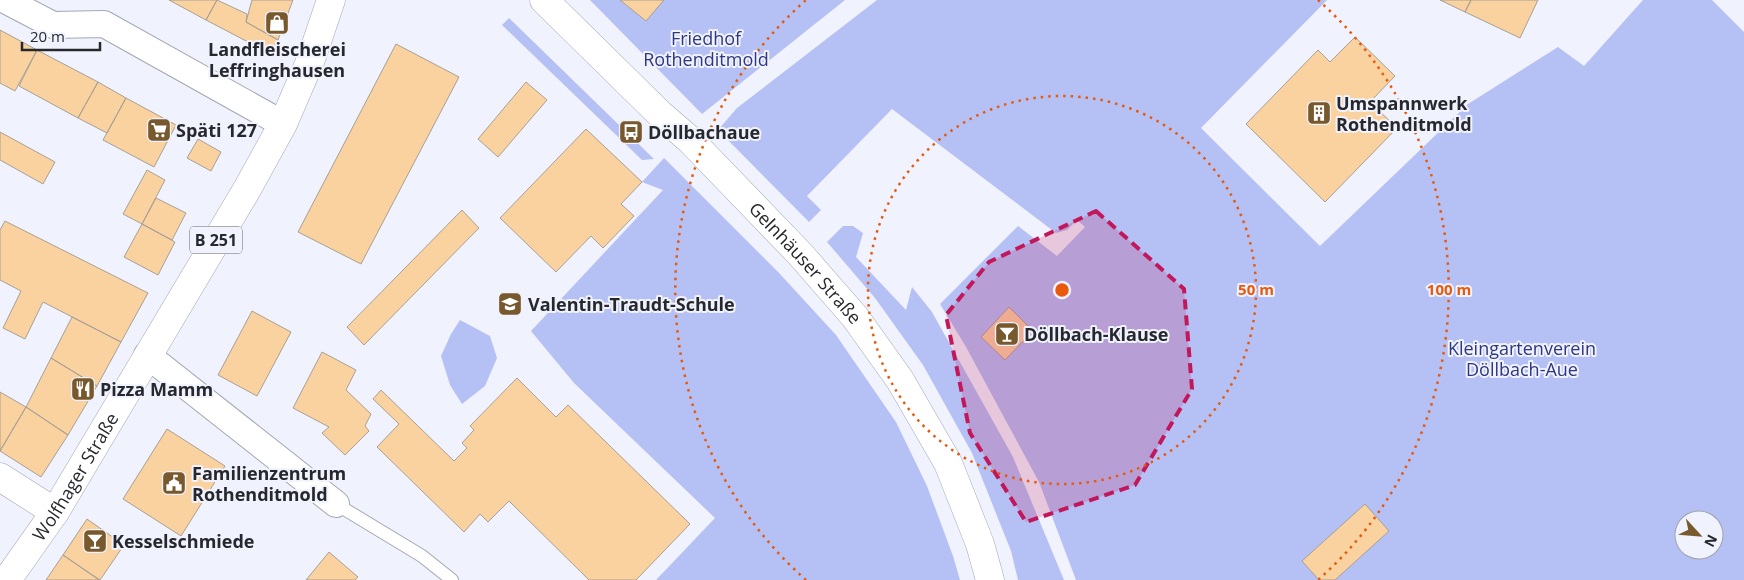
<svg xmlns="http://www.w3.org/2000/svg" width="1744" height="580" font-family="'Open Sans',sans-serif">
	<style>
		.green { fill: #b5c1f4; fill-rule: evenodd }
		.building { fill: #f9d2a0; stroke: #a89f95 }
		.lines { fill: none; stroke-linecap: round; stroke-linejoin: round }
		.service-casing { stroke: #a4a7b3; stroke-width: 14 }
		.minor-casing { stroke: #a4a7b3; stroke-width: 28 }
		.tertiary-casing { stroke: #a4a7b3; stroke-width: 29 }
		.secondary-casing { stroke: #a4a7b3; stroke-width: 29 }
		.primary-casing { stroke: #a4a7b3; stroke-width: 29 }
		.service { stroke: #fff; stroke-width: 12 }
		.minor { stroke: #fff; stroke-width: 26 }
		.tertiary { stroke: #fff; stroke-width: 28 }
		.secondary { stroke: #fff; stroke-width: 28 }
		.primary { stroke: #fff; stroke-width: 28 }
		.marked { fill: #c2185b; fill-opacity: 0.2; stroke: #c2185b; stroke-width: 4; stroke-dasharray: 10 6; stroke-linejoin: round }
		.ring { fill: none; stroke: #e8590c; stroke-width: 2.5; stroke-dasharray: 2.5 5 }
		.labels { text-anchor: middle; dominant-baseline: central; stroke-width: 4; stroke-linejoin: round; paint-order: stroke }
		.shield { fill: #f0f3fd; stroke: #63656b; stroke-width: 1 }
		.shield-label { font-size: 16px; font-weight: bold; fill: #27282d }
		.park-label { font-size: 18px; fill: #2f3683; stroke: #f0f3fd }
		.poi-label { font-size: 18px; font-weight: bold; fill: #27282d; stroke: #f0f3fd; text-anchor: start }
		.street-label { font-size: 18px; fill: #27282d; stroke: #f0f3fd }
		.centre { fill: #e8590c; stroke: #f0f3fd; stroke-width: 2.5 }
		.ring-label { font-size: 15px; text-anchor: middle; font-weight: bold; fill: #e8590c; stroke: #f0f3fd; stroke-width: 4; stroke-linejoin: round; paint-order: stroke }
	</style>
	<rect width="100%" height="100%" fill="#f0f3fd"/>
	<!-- green -->
	<path class="green" d="M590 0H845L702 114Z
		M877 0H1327L1201 128 1320 246 1468 104 1558 47 1584 66 1643 0H1712L1744 32V580H1076L1039 482 966 347 940 304 1018 226 1057 256 1085 227 1077 220 1067 230 1056 233 892 109 807 196 821 210 809 222 718 130 737 108ZM1684 520H1714V550H1684Z
		M509 18 654 159 642 160 502 25Z
		M664 158 780 274 836 335 896 422 927 486 953 556 960 580H656L715 518 574 383 531 331 663 190 642 182Z
		M843 226H853L863 233 856 257 906 310 912 287 932 312 1013 457 1064 580H1018L1011 551 972 453 923 365 875 298 827 242Z
		M460 320 490 336 497 358 485 386 462 404 450 385 441 356 451 334Z"/>
	<!-- building -->
	<path class="building" d="M169 0H217L206 20Z
		M217 0 247 14 246 22 278 40 271 54 206 20Z
		M252 0H293L278 40 246 22Z
		M620 0H664L646 21Z
		M1440 0H1471L1465 12Z
		M1471 0H1538L1520 38 1465 12Z
		M0 30 37 50 15 91 0 83Z
		M1355 37 1395 76 1370 102 1397 128 1325 202 1246 124 1318 50 1330 62Z
		M396 44 459 77 361 264 298 232Z
		M37 50 98 82 78 118 19 86Z
		M98 82 126 98 107 133 78 118Z
		M526 82 547 100 498 157 478 139Z
		M126 98 176 125 154 167 103 140Z
		M586 129 642 182 621 204 634 216 603 248 591 236 556 272 500 218Z
		M0 132 55 162 43 184 0 160Z
		M198 139 221 152 211 171 187 158Z
		M147 170 165 180 142 224 123 214Z
		M156 198 186 213 172 240 142 224Z
		M462 210 479 228 364 345 347 327Z
		M5 221 148 293 121 342 43 302 25 339 3 328 21 291 0 280V230Z
		M142 224 175 242 158 275 124 257Z
		M1009 307 1033 331 1005 360 981 337Z
		M252 311 291 332 257 396 218 375Z
		M72 317 121 342 97 386 51 358Z
		M322 352 356 370 346 390 371 414 365 426 369 431 345 455 322 433 329 427 293 408Z
		M51 358 97 386 68 435 26 407Z
		M517 378 556 417 568 405 690 524 636 580H589L509 501 488 522 480 514 464 532 377 447 399 424 373 399 381 390 454 461 467 448 462 443 474 430 470 426Z
		M0 392 26 407 0 451Z
		M26 407 68 435 41 477 0 451Z
		M167 429 225 466 181 536 123 499Z
		M1365 504 1389 531 1335 580H1319L1302 561Z
		M87 519 124 545 100 580 63 555Z
		M329 552 358 577 355 580H306Z
		M63 555 99 580H46Z"/>
	<g class="lines">
		<defs>
			<path id="service" d="M336 504 422 556 452 580"/>
			<path id="minor" d="M5 0 53 25 104 24 283 124
				M147 355 336 504"/>
			<path id="tertiary" d="M0 477 55 512"/>
			<g id="secondary">
				<path id="s1" d="M544 0 660 114 690 140 800 254 855 317 900 380 948 463 980 544 990 580"/>
			</g>
			<g id="primary">
				<path id="s2" d="M7 580 55 512 246 191 283 124 311 59 331 0"/>
			</g>
		</defs>
		<!-- service casing -->
		<use href="#service" class="service-casing"/>
		<!-- minor casing -->
		<use href="#minor" class="minor-casing"/>
		<!-- tertiary casing -->
		<use href="#tertiary" class="tertiary-casing"/>
		<!-- secondary casing -->
		<use href="#secondary" class="secondary-casing"/>
		<!-- primary casing -->
		<use href="#primary" class="primary-casing"/>
		<!-- service -->
		<use href="#service" class="service"/>
		<!-- minor -->
		<use href="#minor" class="minor"/>
		<!-- tertiary -->
		<use href="#tertiary" class="tertiary"/>
		<!-- secondary -->
		<use href="#secondary" class="secondary"/>
		<!-- primary -->
		<use href="#primary" class="primary"/>
	</g>
	<!-- marked area -->
	<path class="marked" d="M1096 211 1184 289 1192 389 1135 485 1026 522 970 433 946 315 989 262Z"/>
	<!-- distance rings -->
	<g class="ring">
		<circle cx="1062" cy="290" r="194"/>
		<path d="M806 580A387 387 0 0 1 806 0M1318 0A387 387 0 0 1 1318 580"/>
	</g>
	<!-- icons -->
	<defs>
		<symbol id="shop-square" viewBox="-11 -11 22 22"><rect x="-9" y="-9" width="18" height="18" rx="4" fill="#78592e" stroke="#f0f3fd"/><path d="M-5-2.5h2.3a2.7 3.5 0 0 1 5.4 0H5L5.5 6h-11ZM-1.5-2.5h3a1.5 2.3 0 0 0-3 0Z" fill="#fff"/></symbol>
		<symbol id="building-square" viewBox="-11 -11 22 22"><rect x="-9" y="-9" width="18" height="18" rx="4" fill="#78592e" stroke="#f0f3fd"/><path d="M-4-6H4V6H1V3H-1V6H-4ZM-2.5-4.3h1.7v1.8h-1.7ZM.8-4.3h1.7v1.8H.8ZM-2.5-1h1.7V.8h-1.7ZM.8-1h1.7V.8H.8Z" fill="#fff"/></symbol>
		<symbol id="supermarket-square" viewBox="-11 -11 22 22"><rect x="-9" y="-9" width="18" height="18" rx="4" fill="#78592e" stroke="#f0f3fd"/><path d="M-6-5.5h2.5l.6 2H6L4.5 2H-2.5L-4.4-4H-6ZM-1.5 3.2a1.3 1.3 0 1 0 .1 0ZM3 3.2a1.3 1.3 0 1 0 .1 0Z" fill="#fff"/></symbol>
		<symbol id="bus-square" viewBox="-11 -11 22 22"><rect x="-9" y="-9" width="18" height="18" rx="4" fill="#78592e" stroke="#f0f3fd"/><path d="M-5-6H5V4H4V6H2V4H-2V6H-4V4H-5ZM-3.5-4V0h7V-4ZM-3.5 1.2v1.5H-2V1.2ZM2 1.2v1.5H3.5V1.2Z" fill="#fff"/></symbol>
		<symbol id="school-square" viewBox="-11 -11 22 22"><rect x="-9" y="-9" width="18" height="18" rx="4" fill="#78592e" stroke="#f0f3fd"/><path d="M0-5L7-2L0 1L-7-2ZM-4 1L0 2.5L4 1V4Q0 6-4 4Z" fill="#fff"/></symbol>
		<symbol id="bar-square" viewBox="-11 -11 22 22"><rect x="-9" y="-9" width="18" height="18" rx="4" fill="#78592e" stroke="#f0f3fd"/><path d="M-6-5H6L.8 .8V4.5H3.5V6h-7V4.5H-.8V.8Z" fill="#fff"/></symbol>
		<symbol id="restaurant-square" viewBox="-11 -11 22 22"><rect x="-9" y="-9" width="18" height="18" rx="4" fill="#78592e" stroke="#f0f3fd"/><path d="M-5-6h1v4h1v-4h1v4h1v-4h1v5L-1.5 .5V6h-2V.5L-5-1ZM5-6V6H3V1.5H1.5Q1.5-4 5-6Z" fill="#fff"/></symbol>
		<symbol id="civic-square" viewBox="-11 -11 22 22"><rect x="-9" y="-9" width="18" height="18" rx="4" fill="#78592e" stroke="#f0f3fd"/><path d="M-.6-6.5H3V-4.5H.6V-3L4-1V1h2V6H-6V1h2V-1L-.6-3ZM-1.2 2.5V6h2.4V2.5Z" fill="#fff"/></symbol>
	</defs>
	<g fill-rule="evenodd">
		<use href="#shop-square" x="263" y="9" width="28" height="28"/>
		<use href="#building-square" x="1305" y="99" width="28" height="28"/>
		<use href="#supermarket-square" x="145" y="116" width="28" height="28"/>
		<use href="#bus-square" x="617" y="118" width="28" height="28"/>
		<use href="#school-square" x="496" y="290" width="28" height="28"/>
		<use href="#bar-square" x="993" y="320" width="28" height="28"/>
		<use href="#restaurant-square" x="69" y="375" width="28" height="28"/>
		<use href="#civic-square" x="160" y="469" width="28" height="28"/>
		<use href="#bar-square" x="81" y="527" width="28" height="28"/>
	</g>
	<g class="labels">
		<!-- shield labels -->
		<rect class="shield" x="190" y="226.5" width="52" height="27" rx="4"/>
		<g class="shield-label">
			<text x="216" y="240">B 251</text>
		</g>
		<!-- park labels -->
		<g class="park-label">
			<text x="706" y="38">Friedhof<tspan x="706" dy="21">Rothenditmold</tspan></text>
			<text x="1522" y="348">Kleingartenverein<tspan x="1522" dy="21">Döllbach-Aue</tspan></text>
		</g>
		<!-- poi labels -->
		<g class="poi-label">
			<text x="277" y="49" text-anchor="middle">Landfleischerei<tspan x="277" dy="21">Leffringhausen</tspan></text>
			<text x="1336" y="103">Umspannwerk<tspan x="1336" dy="21">Rothenditmold</tspan></text>
			<text x="176" y="130">Späti 127</text>
			<text x="648" y="132">Döllbachaue</text>
			<text x="528" y="304">Valentin-Traudt-Schule</text>
			<text x="1024" y="334">Döllbach-Klause</text>
			<text x="100" y="389">Pizza Mamm</text>
			<text x="192" y="473">Familienzentrum<tspan x="192" dy="21">Rothenditmold</tspan></text>
			<text x="112" y="541">Kesselschmiede</text>
		</g>
		<!-- street labels -->
		<g class="street-label">
			<text stroke="none"><textPath href="#s1" startOffset="371">Gelnhäuser Straße</textPath></text>
			<text stroke="none"><textPath href="#s2" startOffset="124">Wolfhager Straße</textPath></text>
		</g>
	</g>
	<circle cx="1062" cy="290" r="8" class="centre"/>
	<g class="ring-label">
		<text x="1256" y="295">50 m</text>
		<text x="1449" y="295">100 m</text>
	</g>
	<!-- north arrow -->
	<g transform="translate(1699 535) rotate(116)"><circle r="24" fill="#f0f3fd" stroke="#a0a2aa"/>
	<path d="M0-4L9 19L0 12L-9 19Z" fill="#78592e"/>
	<text y="-8" font-size="14" font-weight="bold" text-anchor="middle" fill="#27282d">N</text>
	</g>
	<!-- scale -->
	<path d="M22 42v8h78v-8" fill="none" stroke="#27282d" stroke-width="2.5"/>
	<text x="30" y="42" font-size="15" fill="#27282d" stroke="#f0f3fd" stroke-width="4" paint-order="stroke">20 m</text>
</svg>
